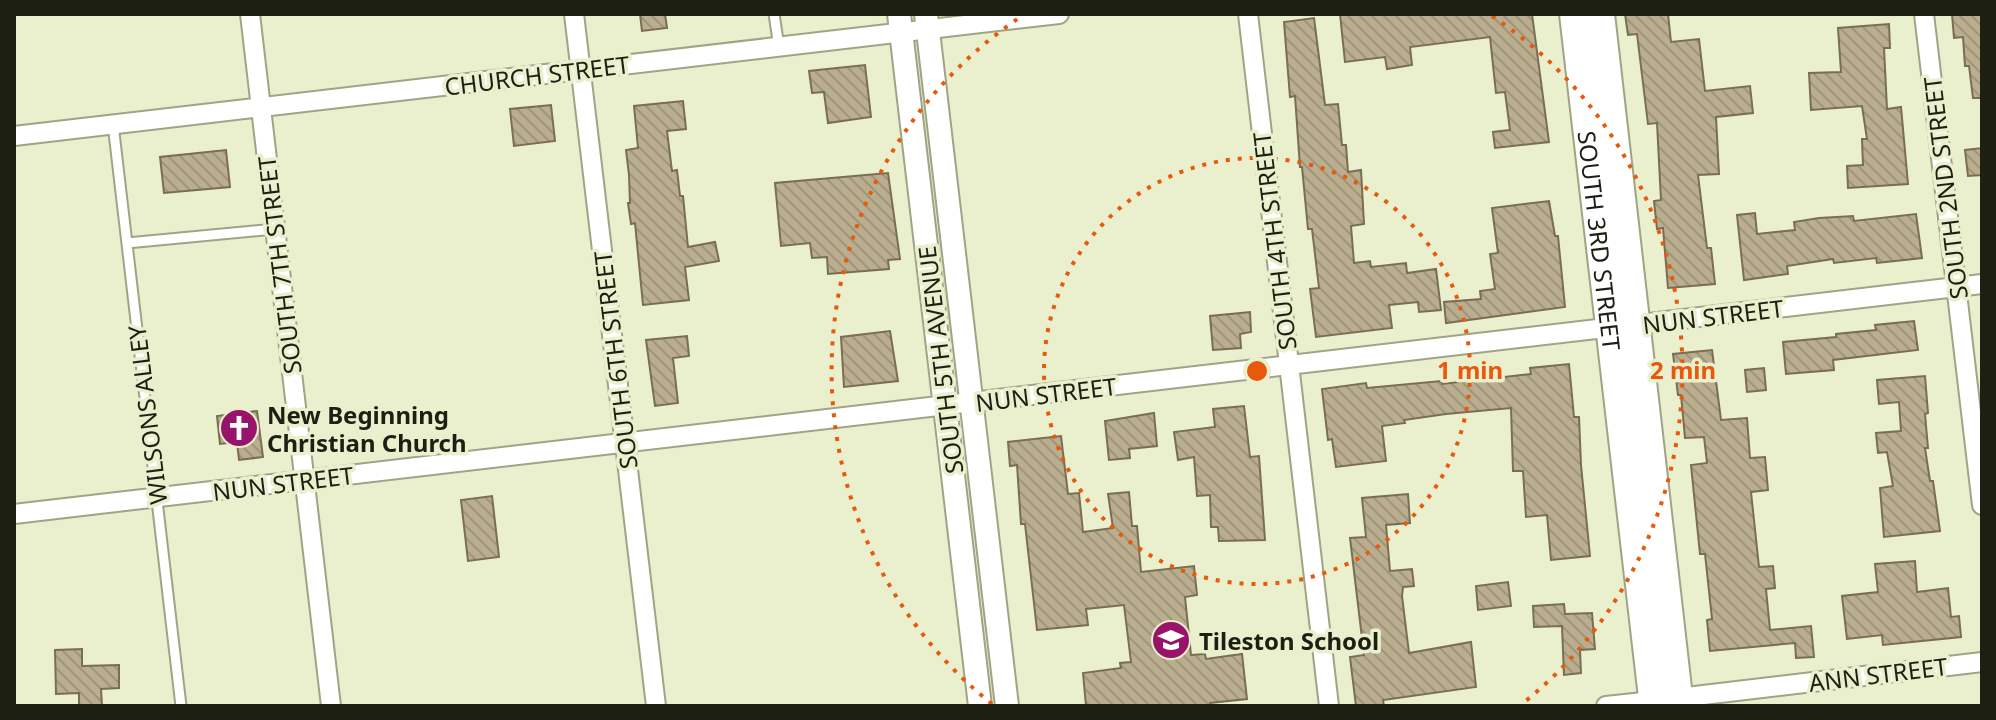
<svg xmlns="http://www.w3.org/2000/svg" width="1996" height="720" font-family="'Noto Sans',sans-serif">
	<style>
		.building { fill: url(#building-back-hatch); stroke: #7a6e52; stroke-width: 2 }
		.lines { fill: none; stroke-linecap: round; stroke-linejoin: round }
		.service-casing { stroke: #a0a485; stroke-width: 13 }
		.minor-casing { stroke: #a0a485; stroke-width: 22 }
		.tertiary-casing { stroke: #a0a485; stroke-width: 26 }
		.primary-casing { stroke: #a0a485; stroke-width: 32 }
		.service { stroke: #fff; stroke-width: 9 }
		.minor { stroke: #fff; stroke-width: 18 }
		.tertiary { stroke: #fff; stroke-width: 22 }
		.primary { stroke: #fff; stroke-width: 28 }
		.ring { fill: none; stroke: #e8590c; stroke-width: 4; stroke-dasharray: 4 8 }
		.labels { text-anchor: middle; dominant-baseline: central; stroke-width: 7; stroke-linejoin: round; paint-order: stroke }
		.street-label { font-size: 24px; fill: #1e1f13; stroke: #eaefce }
		.poi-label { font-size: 24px; font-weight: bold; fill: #1e1f13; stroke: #eaefce; text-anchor: start }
		.centre { fill: #e8590c; stroke: #eaefce; stroke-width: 4 }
		.ring-label { font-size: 24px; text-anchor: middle; font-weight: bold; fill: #e8590c; stroke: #eaefce; stroke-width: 7; stroke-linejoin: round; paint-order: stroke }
	</style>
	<defs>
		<pattern id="building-back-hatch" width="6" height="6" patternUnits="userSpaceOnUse" patternTransform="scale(2)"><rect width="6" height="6" fill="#baae8f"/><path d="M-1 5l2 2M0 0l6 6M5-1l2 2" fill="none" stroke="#9f957a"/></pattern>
	</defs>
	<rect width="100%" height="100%" fill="#eaefce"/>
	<!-- building -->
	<path class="building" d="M640 14H665L667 28 642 31Z
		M1340 14H1532L1549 142 1495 148 1493 132 1510 130 1505 92 1496 93 1490 37 1410 47 1412 65 1387 69 1385 57 1345 62Z
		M1625 14H1668L1671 42 1699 39 1705 91 1750 86 1753 113 1716 117 1719 174 1698 175 1707 248H1711L1715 284 1668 288 1663 228 1657 229 1654 201 1661 200 1657 123 1648 124 1637 34 1628 35Z
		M1952 14H1982V98H1973L1969 66H1965L1963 37 1954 38Z
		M1314 18 1325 105 1338 104 1342 145H1346L1348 172 1361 170 1364 224 1351 226 1354 263 1370 261 1371 267 1406 263 1407 273 1436 269 1441 310 1419 312 1418 302 1389 305 1392 328 1316 337 1310 289 1319 288 1312 229H1308L1302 167H1300L1295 96 1290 97 1284 22Z
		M1889 24 1890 48H1884L1887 109 1901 107 1908 184 1848 188 1847 166 1863 165 1862 139H1867L1862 106 1811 110 1809 73 1841 72 1838 28Z
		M865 65 871 117 828 123 824 92 812 93 809 71Z
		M683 101 686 129 667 131 672 171 677 170 680 196H683L688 247 715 242 719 261 685 267 689 300 643 305 635 223 631 224 628 203H630L629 175 626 150 638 148 634 106Z
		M551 105 555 141 514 146 510 109Z
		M1982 148V175L1968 176 1965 150Z
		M226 150 230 187 164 193 160 157Z
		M888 173 900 259 888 260 889 269 828 274 827 257 812 258 810 243 781 246 775 183Z
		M1549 201 1555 236H1558L1565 307 1446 323 1444 302 1481 299 1480 291 1495 289 1490 254 1498 253 1492 208Z
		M1755 213 1757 234 1795 230 1794 222 1819 218 1853 216 1854 221 1916 214 1922 258 1877 263 1876 258 1834 263 1833 259 1787 266 1788 274 1744 280 1737 215Z
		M1250 312 1251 332 1240 334 1241 348 1213 350 1210 316Z
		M1914 321 1918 350 1833 360 1834 370 1786 374 1783 342 1836 337V334L1876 330 1875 325Z
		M890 331 898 381 844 387 841 337Z
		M687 336 689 356 673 358 678 403 655 406 646 340Z
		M1712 350 1721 420 1747 418 1750 458 1765 457 1768 490 1751 492 1759 567 1773 566 1775 588 1766 589 1770 630 1811 626 1814 657 1796 658 1795 643 1710 651 1707 620 1712 619 1705 554H1700L1691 465 1707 463 1704 437 1685 438 1681 395H1678L1673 354Z
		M1569 364 1574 417H1579L1581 465 1590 556 1551 560 1547 515 1526 517 1523 471H1513L1511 408 1446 414 1404 420 1405 423 1382 426 1386 461 1336 467 1332 439 1328 440 1322 389 1366 383 1367 388 1441 381 1442 384 1531 374 1530 368Z
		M1764 368 1766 390 1747 392 1745 370Z
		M1925 376 1928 413 1925 414 1928 448H1925L1930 481H1933L1940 531 1884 537 1880 488 1893 486 1887 452 1878 453 1876 433 1901 431 1899 402 1879 404 1877 380Z
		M1244 406 1250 457 1259 456 1265 540 1219 541 1218 527H1211L1210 495 1197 496 1194 457 1178 460 1174 432 1215 427 1213 409Z
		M257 411 263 457 239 460 237 442 220 444 217 416Z
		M1154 413 1157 446 1129 449 1130 458 1109 460 1105 421Z
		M1061 436 1068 494 1079 493 1083 532 1113 528 1108 494 1129 492 1132 526H1137L1141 572 1194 566 1197 595 1185 597 1191 655 1205 654 1206 659 1242 654 1247 699 1210 703V706H1086L1083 673 1121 668 1120 663 1131 662 1124 605 1086 609 1088 625 1037 630 1025 524H1021L1017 465 1010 466 1008 442Z
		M1408 494 1410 523 1386 525 1390 571 1412 569 1414 586 1403 587 1402 596 1409 653 1471 642 1476 687 1383 700 1384 706H1356L1350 657 1364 655 1350 538 1366 537 1362 498Z
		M492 496 499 557 468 561 461 500Z
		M1915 561 1917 592 1948 588 1951 617 1959 616 1961 637 1883 645 1882 635 1847 639 1842 596 1878 592 1875 564Z
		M1508 582 1511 606 1478 610 1476 586Z
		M1564 604 1565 614 1592 613 1595 649 1580 650 1581 673 1564 675 1562 626 1534 627 1533 606Z
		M82 649V666L119 665V688L101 689 102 706H79V693L56 694 55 650Z"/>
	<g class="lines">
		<defs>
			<path id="service" d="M774 14 779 47
				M113 124 181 706
				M127 243 275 229"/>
			<path id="minor" d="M250 14 331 706
				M574 14 656 706
				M1248 14 1329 706
				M1924 14 1982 505
				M14 136 1059 14
				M14 514 1982 284
				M1678 698 1982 662
				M1606 706 1653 701"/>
			<path id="tertiary" d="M899 14 980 706
				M926 14 1007 706"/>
			<g id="primary">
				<path id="s1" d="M1574 14 1654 706"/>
				<path d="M1600 14 1679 706"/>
			</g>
		</defs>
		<!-- service casing -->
		<use href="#service" class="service-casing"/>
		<!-- minor casing -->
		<use href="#minor" class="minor-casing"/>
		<!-- tertiary casing -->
		<use href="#tertiary" class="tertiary-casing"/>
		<!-- primary casing -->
		<use href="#primary" class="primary-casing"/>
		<!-- service -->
		<use href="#service" class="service"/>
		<!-- minor -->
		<use href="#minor" class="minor"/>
		<!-- tertiary -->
		<use href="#tertiary" class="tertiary"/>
		<!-- primary -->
		<use href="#primary" class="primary"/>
	</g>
	<!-- distance rings -->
	<g class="ring">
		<circle cx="1257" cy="371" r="213"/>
		<path d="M992 704A426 426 0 0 1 1022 16M1492 16A426 426 0 0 1 1522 704"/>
	</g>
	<!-- icons -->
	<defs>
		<symbol id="church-disc" viewBox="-11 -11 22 22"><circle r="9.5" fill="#97146a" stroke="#eaefce"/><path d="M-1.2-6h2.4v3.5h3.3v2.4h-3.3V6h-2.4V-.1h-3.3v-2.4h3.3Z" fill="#fff"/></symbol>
		<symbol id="school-disc" viewBox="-11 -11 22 22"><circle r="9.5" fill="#97146a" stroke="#eaefce"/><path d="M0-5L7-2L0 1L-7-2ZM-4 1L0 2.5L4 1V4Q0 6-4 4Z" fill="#fff"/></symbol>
	</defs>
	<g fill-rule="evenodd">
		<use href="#church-disc" x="217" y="406" width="44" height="44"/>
		<use href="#school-disc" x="1149" y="618" width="44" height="44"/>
	</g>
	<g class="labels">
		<!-- street labels -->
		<g class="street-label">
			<text transform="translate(537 75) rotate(-7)">CHURCH STREET</text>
			<text transform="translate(1945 188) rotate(-97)">SOUTH 2ND STREET</text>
			<text transform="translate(1274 241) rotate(-97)">SOUTH 4TH STREET</text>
			<text stroke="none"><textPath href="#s1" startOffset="228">SOUTH 3RD STREET</textPath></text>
			<text transform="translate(279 265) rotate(-97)">SOUTH 7TH STREET</text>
			<text transform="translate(1713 316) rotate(-7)">NUN STREET</text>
			<text transform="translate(615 360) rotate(-97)">SOUTH 6TH STREET</text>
			<text transform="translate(940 360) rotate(-97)">SOUTH 5TH AVENUE</text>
			<text transform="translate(1046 394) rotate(-7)">NUN STREET</text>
			<text transform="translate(147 415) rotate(-97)">WILSONS ALLEY</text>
			<text transform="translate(283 483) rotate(-7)">NUN STREET</text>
			<text transform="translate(1878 674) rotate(-7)">ANN STREET</text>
		</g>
		<!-- poi labels -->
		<g class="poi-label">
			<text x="267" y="414">New Beginning<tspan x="267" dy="28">Christian Church</tspan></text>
			<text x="1199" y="640">Tileston School</text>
		</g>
	</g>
	<circle cx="1257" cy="371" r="12" class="centre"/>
	<g class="ring-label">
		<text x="1470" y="379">1 min</text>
		<text x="1683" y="379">2 min</text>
	</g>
	<!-- border -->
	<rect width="1996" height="720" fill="none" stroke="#1e1f13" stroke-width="32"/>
</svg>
